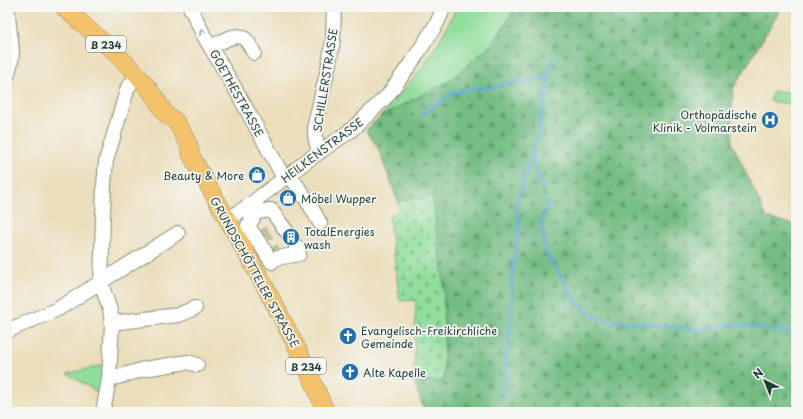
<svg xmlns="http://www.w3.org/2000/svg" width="803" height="419" font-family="'Playpen Sans',sans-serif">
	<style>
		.grass { fill: #90de9c; stroke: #588e68 }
		.forest { fill: url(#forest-firs); stroke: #4a7d5c }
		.cemetery { fill: url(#cemetery-stones); stroke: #588e68 }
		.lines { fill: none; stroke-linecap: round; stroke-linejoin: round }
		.stream { stroke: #5ca7d4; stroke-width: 3 }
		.minor-tunnel { stroke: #c2bea0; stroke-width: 14; stroke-dasharray: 14 7; stroke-linecap: butt }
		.minor-casing { stroke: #858e78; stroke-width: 16 }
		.major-casing { stroke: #858e78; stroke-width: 18 }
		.minor { stroke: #fff; stroke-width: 14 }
		.major { stroke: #f4c26a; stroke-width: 17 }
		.oneway { stroke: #8f9e9a }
		.labels { text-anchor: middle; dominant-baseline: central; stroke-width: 3.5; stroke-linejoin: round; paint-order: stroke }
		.shield { fill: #f6f6f2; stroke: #60746d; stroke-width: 1 }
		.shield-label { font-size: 10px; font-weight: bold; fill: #1f3d34 }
		.street-label { font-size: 11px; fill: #1f3d34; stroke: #f6f6f2 }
		.poi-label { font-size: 11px; fill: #1f3d34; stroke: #f6f6f2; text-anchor: start }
	</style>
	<defs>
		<pattern id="forest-firs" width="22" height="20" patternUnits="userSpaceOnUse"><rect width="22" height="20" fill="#74bd84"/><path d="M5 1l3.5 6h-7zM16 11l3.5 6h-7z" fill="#5f9b6d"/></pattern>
		<pattern id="cemetery-stones" width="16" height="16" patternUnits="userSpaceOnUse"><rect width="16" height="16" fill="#90de9c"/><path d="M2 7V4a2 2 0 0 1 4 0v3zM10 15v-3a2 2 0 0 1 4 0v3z" fill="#7cbf87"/></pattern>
	</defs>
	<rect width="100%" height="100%" fill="#f6f6f2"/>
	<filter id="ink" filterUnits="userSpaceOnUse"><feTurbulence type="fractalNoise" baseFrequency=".025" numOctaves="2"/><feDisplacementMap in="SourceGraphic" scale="8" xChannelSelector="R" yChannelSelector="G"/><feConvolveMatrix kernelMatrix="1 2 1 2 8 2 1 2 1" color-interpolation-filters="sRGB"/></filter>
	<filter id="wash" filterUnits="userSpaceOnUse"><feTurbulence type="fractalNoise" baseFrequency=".012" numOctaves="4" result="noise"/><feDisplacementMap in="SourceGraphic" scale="16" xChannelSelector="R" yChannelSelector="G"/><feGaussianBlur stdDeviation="0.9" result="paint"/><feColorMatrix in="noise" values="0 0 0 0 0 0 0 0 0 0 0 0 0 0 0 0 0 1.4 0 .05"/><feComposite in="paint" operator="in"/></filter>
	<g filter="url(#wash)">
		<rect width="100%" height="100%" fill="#ebdebb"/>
		<!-- grass -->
		<path class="grass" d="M456 7H517L492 44 451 80 380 117C411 83 439 50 456 7Z
			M774 91 781 93 782 91 790 93V96L795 97 794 99H792L791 104 770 101 772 94Z
			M108 364 103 396 80 381 67 374Z"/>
		<!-- forest -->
		<path class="forest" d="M517 7H782L733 89 732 143 767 218 796 225V412H425L414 381H444V286L431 197 398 201 378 148 366 130 380 117 451 80 492 44Z"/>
		<!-- cemetery -->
		<path class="cemetery" d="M432 197 444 286V381H414L416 300 400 301 389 218 399 210 398 201Z"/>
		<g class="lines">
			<!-- stream -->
			<path class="stream" d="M421 116 452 93 471 89 494 87 512 82 529 81 543 79 548 75
				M536 142 539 124 546 97 548 75 552 58
				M534 153C532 166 539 178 544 189
				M547 202V212L541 221 545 249 549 257 568 289 584 310 594 317 613 321 643 323 655 325 700 330 732 324 796 333
				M502 402 506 384V356L511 326 512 276 520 220 518 216 516 205 536 141"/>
		</g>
	</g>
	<g filter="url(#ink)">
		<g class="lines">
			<!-- minor-tunnel -->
			<path class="minor-tunnel" d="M260 230 274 253"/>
			<defs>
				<path id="minor" d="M190 7 205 38 236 90 284 178
					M211 47C220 43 235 31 245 39 249 43 251 48 254 53
					M7 77 11 62 12 50 7 7
					M320 152 317 145 315 135V124L329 64 333 40 334 7
					M289 175C301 190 311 206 320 223
					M250 213 271 210 287 232
					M253 218 248 226 272 262
					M227 220 252 203 308 160 350 131 361 121 388 95 414 59 437 23 444 7
					M277 258 299 254 296 246
					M112 323 178 315 195 308
					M7 331 58 309 178 233
					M109 379 118 377 144 369 188 362 197 365
					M103 412 109 379 112 323 110 310 101 283 104 185 106 161 128 87 134 80 138 77"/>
				<path id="major" d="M63 7C91 32 121 55 145 84 153 94 160 106 168 117L173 119 177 123 189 145 191 155C238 240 289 322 326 412"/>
			</defs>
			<!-- minor casing -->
			<use href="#minor" class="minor-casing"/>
			<!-- major casing -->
			<use href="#major" class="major-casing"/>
			<!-- minor -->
			<use href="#minor" class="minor"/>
			<!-- major -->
			<use href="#major" class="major"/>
		</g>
		<!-- one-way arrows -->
		<defs><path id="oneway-chevron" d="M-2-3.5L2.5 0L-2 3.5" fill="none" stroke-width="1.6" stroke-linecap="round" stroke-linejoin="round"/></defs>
		<use class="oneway" href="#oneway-chevron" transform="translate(202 32) rotate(-118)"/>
	</g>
	<!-- icons -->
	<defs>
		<symbol id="hospital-disc" viewBox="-11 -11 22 22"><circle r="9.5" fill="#1f6fb2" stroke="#f6f6f2"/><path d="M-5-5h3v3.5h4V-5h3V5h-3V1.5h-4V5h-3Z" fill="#fff"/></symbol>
		<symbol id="shop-disc" viewBox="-11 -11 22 22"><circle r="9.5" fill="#1f6fb2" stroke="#f6f6f2"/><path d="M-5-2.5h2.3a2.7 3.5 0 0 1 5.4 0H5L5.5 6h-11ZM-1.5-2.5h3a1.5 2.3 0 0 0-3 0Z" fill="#fff"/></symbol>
		<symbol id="building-disc" viewBox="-11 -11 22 22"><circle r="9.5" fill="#1f6fb2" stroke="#f6f6f2"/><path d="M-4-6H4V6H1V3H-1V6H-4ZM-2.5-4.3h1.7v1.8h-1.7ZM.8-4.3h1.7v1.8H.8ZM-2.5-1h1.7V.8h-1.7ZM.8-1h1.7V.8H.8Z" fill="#fff"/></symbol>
		<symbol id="church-disc" viewBox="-11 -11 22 22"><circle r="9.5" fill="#1f6fb2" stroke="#f6f6f2"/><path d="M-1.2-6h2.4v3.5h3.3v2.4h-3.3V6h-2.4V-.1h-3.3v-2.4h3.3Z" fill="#fff"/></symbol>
	</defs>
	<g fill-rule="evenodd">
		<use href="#hospital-disc" x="760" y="110" width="20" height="20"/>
		<use href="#shop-disc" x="247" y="165" width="20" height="20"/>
		<use href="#shop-disc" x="278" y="188" width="20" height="20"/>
		<use href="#building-disc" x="281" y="227" width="20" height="20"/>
		<use href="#church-disc" x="338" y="326" width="20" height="20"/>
		<use href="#church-disc" x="340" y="362" width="20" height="20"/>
	</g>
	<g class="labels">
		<!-- shield labels -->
		<g class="shield">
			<rect x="86" y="36" width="40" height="16" rx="3"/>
			<rect x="286" y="358" width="40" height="16" rx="3"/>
		</g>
		<g class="shield-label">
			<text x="106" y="44">B 234</text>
			<text x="306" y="366">B 234</text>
		</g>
		<!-- street labels -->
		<g class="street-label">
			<text transform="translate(325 80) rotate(-81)">SCHILLERSTRASSE</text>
			<text transform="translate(237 93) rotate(61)">GOETHESTRASSE</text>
			<text transform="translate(322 150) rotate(-37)">HEILKENSTRASSE</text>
			<text transform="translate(255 272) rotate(61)">GRUNDSCHÖTTELER STRASSE</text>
		</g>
		<!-- poi labels -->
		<g class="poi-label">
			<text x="757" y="114" text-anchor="end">Orthopädische<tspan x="757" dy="13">Klinik - Volmarstein</tspan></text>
			<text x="244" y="175" text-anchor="end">Beauty &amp; More</text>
			<text x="301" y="198">Möbel Wupper</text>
			<text x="304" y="231">TotalEnergies<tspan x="304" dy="13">wash</tspan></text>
			<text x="361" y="330">Evangelisch-Freikirchliche<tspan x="361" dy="13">Gemeinde</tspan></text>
			<text x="363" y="372">Alte Kapelle</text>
		</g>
	</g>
	<!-- margin -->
	<rect width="803" height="419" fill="none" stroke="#f6f6f2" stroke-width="24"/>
	<!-- north arrow -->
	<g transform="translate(765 381) rotate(317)" stroke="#f6f6f2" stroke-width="3" paint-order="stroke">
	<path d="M0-3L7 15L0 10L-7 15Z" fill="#1f3d34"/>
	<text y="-6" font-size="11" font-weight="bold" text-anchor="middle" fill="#1f3d34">N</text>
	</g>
</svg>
